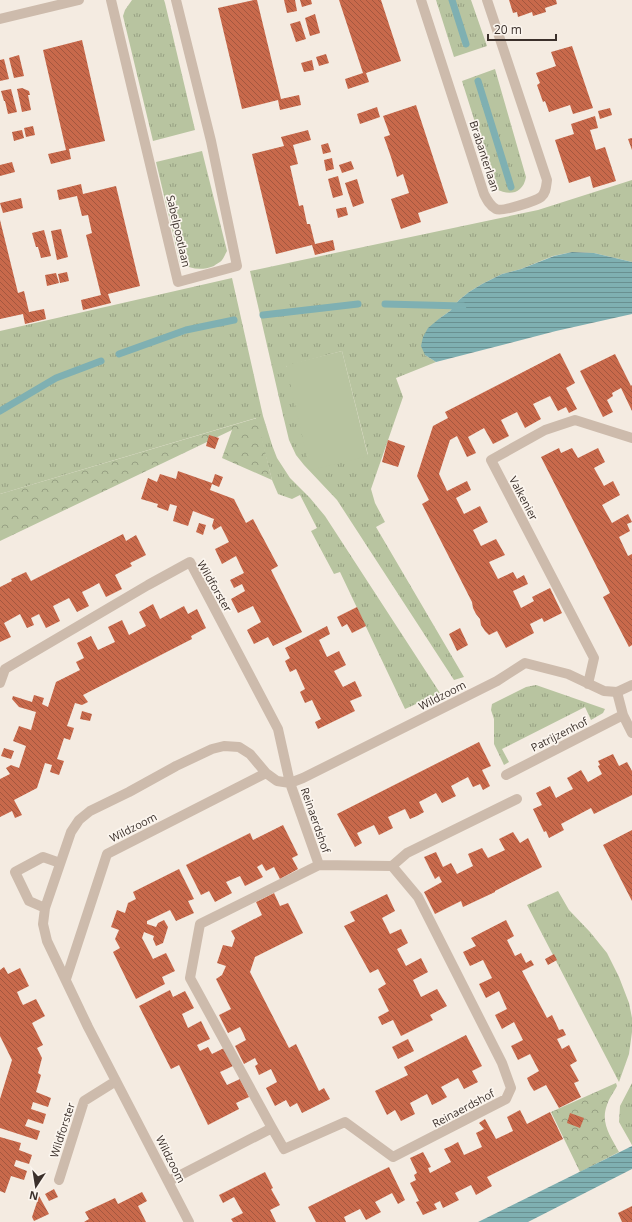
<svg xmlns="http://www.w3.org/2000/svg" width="632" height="1222" font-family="'Open Sans',sans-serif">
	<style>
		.grass { fill: url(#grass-tufts); fill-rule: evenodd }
		.forest { fill: url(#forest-crowns) }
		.pitch { fill: #b8c4a0 }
		.water { fill: url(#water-rules) }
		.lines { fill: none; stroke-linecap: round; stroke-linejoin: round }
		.stream { stroke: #7fb0b2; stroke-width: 7 }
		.building { fill: url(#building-back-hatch) }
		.street { stroke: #cdbbac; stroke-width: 10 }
		.labels { text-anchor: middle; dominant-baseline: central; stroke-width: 3.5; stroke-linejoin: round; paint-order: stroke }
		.street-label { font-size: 11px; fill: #3b302b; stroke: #fbf5ee }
	</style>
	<defs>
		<pattern id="grass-tufts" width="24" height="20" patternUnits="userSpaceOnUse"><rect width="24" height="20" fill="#b8c4a0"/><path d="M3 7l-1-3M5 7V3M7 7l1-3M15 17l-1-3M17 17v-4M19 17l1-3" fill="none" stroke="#97a083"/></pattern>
		<pattern id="forest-crowns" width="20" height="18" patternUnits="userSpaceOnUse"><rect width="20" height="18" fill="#b8c4a0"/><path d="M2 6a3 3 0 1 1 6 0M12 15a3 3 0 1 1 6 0" fill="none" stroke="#97a083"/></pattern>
		<pattern id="water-rules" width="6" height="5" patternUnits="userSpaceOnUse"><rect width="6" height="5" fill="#7fb0b2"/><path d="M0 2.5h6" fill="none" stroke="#699091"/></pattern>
		<pattern id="building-back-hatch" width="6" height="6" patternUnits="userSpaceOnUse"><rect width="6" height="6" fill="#c8694b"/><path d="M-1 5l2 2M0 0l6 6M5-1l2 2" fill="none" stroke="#a4573f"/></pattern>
	</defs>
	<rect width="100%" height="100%" fill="#f4ebe1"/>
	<!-- grass -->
	<path class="grass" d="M132 0H164L165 3 195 130 153 141 123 16 125 10Z
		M436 0H471L487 46 454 57Z
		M495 69 526 177C523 194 509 196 496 189L462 81Z
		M202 151 227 251C225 254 224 258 222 260 221 262 216 264 214 266 201 271 191 269 180 263L156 162Z
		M632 180V262L594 253 572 252 553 256 521 269 502 274 482 284 469 292 459 300 450 311 440 318 425 355 436 362 396 378 403 397 371 489 375 503 385 522 376 527 464 677 454 680 337 500 304 465 296 455 289 440 283 415 250 271 538 210ZM342 351 368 455 286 366Z
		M232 278 263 416 272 445 277 458 290 478 310 498 325 516 440 693 405 709 340 572 334 574 311 531 317 528 300 495 292 499 278 494 272 480 256 418 0 494V331Z
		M536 685 605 709 603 713 591 720 585 707 502 749 509 762 504 765 494 744V719L491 710 492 704 526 687Z
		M558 891 569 910 590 932 607 953 619 977 629 1003 632 1018V1032L629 1054 619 1082 527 905Z
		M632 1083V1145L619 1122 620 1106Z"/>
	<!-- forest -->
	<path class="forest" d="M257 418 272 480 222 458 232 430 0 541V494Z
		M616 1083 617 1086C614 1092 609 1098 607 1105 600 1123 611 1137 619 1152L580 1172 551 1112Z"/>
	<!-- pitch -->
	<path class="pitch" d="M342 351 368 456 310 470 286 365Z"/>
	<!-- water -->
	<path class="water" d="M572 252 594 253 632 262V314L556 331 436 362 425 355 421 346 423 337 428 328 440 318 450 311 459 300 469 292 482 284 502 274 521 269 554 256Z
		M632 1146V1169L528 1222H478Z"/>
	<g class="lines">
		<!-- stream -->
		<path class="stream" d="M452 0 466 44
			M478 81 511 187
			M385 304 463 306
			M263 315 358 304
			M119 354 186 330 234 320
			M0 411 56 378 101 361"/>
	</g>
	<!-- building -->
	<path class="building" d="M254 0H257L281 99 299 95 301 105 280 110 278 100 242 109 218 8Z
		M284 0H295L297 11 287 13Z
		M300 0H311L312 4 302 7Z
		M339 0H381L401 61 366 73 369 82 348 89 345 79 363 73Z
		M509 0H556L557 4 545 8 546 12 533 16 532 12 518 17 517 12 513 13Z
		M315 14 320 33 310 36 305 18Z
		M300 21 306 39 296 42 290 24Z
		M82 40 105 141 69 149 71 159 51 164 48 154 66 150 43 50Z
		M572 46 593 108 573 114 570 105 549 112 545 101 543 102 537 85 540 83 536 73 556 66 551 52Z
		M326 54 329 63 319 66 316 57Z
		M19 55 24 76 14 78 9 58Z
		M4 59 9 79 0 81V60Z
		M312 60 314 70 304 72 301 63Z
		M22 88 29 91 30 95H28L31 110 22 112 17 89Z
		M11 89 17 112 8 114 5 101H4L1 91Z
		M416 105 448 203 418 213 421 222 401 229 391 199 409 193 403 174 397 177 391 157 384 137 390 135 383 116Z
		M377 107 380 117 360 124 357 114Z
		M610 108 612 115 600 119 598 111Z
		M595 116 598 128 590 130 596 150 605 147 616 181 593 188 590 176 569 183 555 140 574 134 571 124Z
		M33 126 35 135 26 137 24 128Z
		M22 130 24 138 14 141 12 132Z
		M308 130 311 140 293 145 298 164 290 166 299 206 303 205 307 224H310L315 244 333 240 335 250 315 255 312 245 276 254 252 154 284 146 281 137Z
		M632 138V150L628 139Z
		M328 143 331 152 323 154 321 145Z
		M332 158 334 169 326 171 324 160Z
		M351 161 354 169 342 173 339 165Z
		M12 162 15 172 0 176V165Z
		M338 176 343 195 333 198 328 179Z
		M357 179 364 203 353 207 345 183Z
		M81 184 83 194 116 186 140 286 108 294 111 303 83 310 81 300 101 295 86 235 92 233 88 215 82 216 77 196 59 200 57 190Z
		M21 198 23 208 3 213 0 203Z
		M346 207 348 215 338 218 336 209Z
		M0 220 18 293 24 291 29 312 44 309 46 319 25 324 23 314 0 319Z
		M61 229 68 257 57 260 51 231Z
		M44 230 51 256 41 258 38 247H36L32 233Z
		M67 272 69 281 60 283 58 274Z
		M56 273 59 283 47 286 45 275Z
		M560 353 575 383 566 388 577 409 569 413 566 407 558 411 550 396 533 404 541 419 525 428 517 412 501 420 509 436 493 444 484 428 468 437 476 453 467 457 457 436 450 440 439 474 447 491 467 481 471 490 456 498 464 514 480 506 488 522 473 530 481 546 496 539 505 555 489 562 498 579 513 572 517 579 524 575 528 584 513 591 521 608 534 601 532 597 550 588 562 613 544 622 542 618 530 624 534 633 506 648 497 631 489 635 485 631 481 625 480 619 476 614 473 608 472 602 422 504 429 500 417 476 433 426 448 418 445 412Z
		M615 354 631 386 632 385V411L621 388 612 393 613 396 607 400 613 412 603 417 580 371Z
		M209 435 219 438 215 449 206 446Z
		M388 440 405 446 398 467 382 462Z
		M559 448 561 453 572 448 578 458 598 448 605 462 594 468 604 486 613 481 620 495 602 505 612 523 628 514 632 522 627 524 630 531 619 537 628 556 632 554V645L629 647 603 597 610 593 541 457Z
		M178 471 212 483 215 474 223 477 219 487 212 484 210 490 234 499 246 523 253 519 278 566 271 570 302 632 273 646 268 637 254 644 247 630 261 622 253 606 238 613 231 599 245 591 242 584 234 588 230 580 244 573 236 556 222 564 215 549 229 542 221 526 214 530 212 526 214 519 193 511 188 526 173 521 177 506 170 504 168 511 157 507 158 504 141 499 148 478 157 482 160 474 176 479Z
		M199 523 206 525 203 535 196 532Z
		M123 534 126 541 136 535 146 555 130 563 132 566 115 575 122 589 106 597 99 583 92 587 82 592 89 606 77 612 69 598 53 606 60 621 46 628 39 614 31 618 34 625 27 628 20 614 4 623 11 637 0 642V587L12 581 11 579 26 572 31 581Z
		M153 604 160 619 184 606 188 614 197 609 206 628 191 636 192 639 83 695 88 702 82 705 75 703 67 726 74 728 70 740 64 738 57 759 64 761 59 775 50 772 52 765 45 763 37 788 14 800 22 815 15 818 12 811 0 817V779L10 774 6 768 11 765 19 768 26 746 13 741 19 726 31 730 36 712 19 707 12 699 13 696 32 702 34 695 44 698 42 704 48 707 56 682 80 670 76 662 84 658 77 643 91 636 98 650 115 642 108 627 122 620 129 635 146 626 139 612Z
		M357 607 366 626 352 633 347 624 342 627 337 617Z
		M327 626 330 634 319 640 327 657 339 651 346 665 334 671 339 680 343 687 355 681 362 696 350 701 355 711 318 729 315 722 321 719 312 700 305 703 300 692 305 689 296 669 290 672 285 661 290 658 285 648Z
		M460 628 468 645 457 651 449 634Z
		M82 711 92 714 90 721 80 719Z
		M479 742 491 766 482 770 490 786 483 790 480 784 473 787 468 777 451 786 456 796 442 803 436 793 419 802 424 812 417 816 410 819 405 809 388 817 393 828 379 835 374 825 357 833 362 843 355 847 337 814Z
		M4 748 14 751 11 759 1 756Z
		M613 754 619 766 627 762 632 771V795L594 814 591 808 561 824 564 830 549 838 546 831 544 832 533 809 542 805 536 793 550 786 556 798 565 793 573 789 567 778 581 770 588 782 602 774 598 766 600 765 598 761Z
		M283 825 298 855 292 858 298 869 280 879 274 867 266 871 262 864 257 867 263 877 245 886 240 876 226 882 232 893 215 902 209 891 201 895 186 865 250 833 253 840Z
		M632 830V901L603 845Z
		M513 832 520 843 528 838 542 867 495 891V892L463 907 461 901 435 914 424 892 442 882 439 876 435 879 424 857 436 852 443 867 451 863 457 874 473 866 468 854 482 848 488 858 505 850 499 839Z
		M179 869 194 899 188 901 194 913 176 921 170 910 147 921V924L156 927 158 923 164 920 168 927 163 943 156 946 153 939 154 936 144 932 142 938 153 959 166 953 175 971 162 977 165 984 136 999 113 952 120 948 115 939 119 930 111 927 117 910 125 913 128 903 136 899 133 892Z
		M274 893 280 906 288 903 303 933 255 957 250 972 289 1048 296 1044 319 1091 324 1088 330 1099 302 1113 297 1103 290 1107 286 1100 275 1106 266 1088 277 1082 271 1069 259 1075 255 1066 258 1064 255 1058 244 1064 235 1046 246 1040 243 1033 240 1027 228 1033 219 1015 231 1009 216 979 222 975 226 966 217 963 223 945 232 947 235 938 231 931 262 915 256 902Z
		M387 894 395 911 382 918 390 934 401 929 408 943 397 949 406 966 421 958 428 972 413 980 421 997 437 989 447 1006 430 1015 433 1020 401 1036 393 1020 382 1025 378 1017 389 1011 378 989 386 984 378 969 370 973 344 926 355 921 350 912Z
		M506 920 514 936 507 940 515 956 521 953 526 963 531 960 534 965 522 971 547 1018 552 1015 559 1030 563 1029 566 1035 557 1039 562 1049 569 1045 577 1061 570 1065 579 1081 574 1083 581 1097 559 1108 546 1085 534 1091 530 1085 527 1078 539 1071 530 1054 518 1060 511 1046 523 1040 514 1022 502 1029 495 1015 507 1009 499 991 486 998 479 984 492 978 483 960 470 966 463 952 476 946 471 938Z
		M554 954 557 960 548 965 545 959Z
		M4 967 8 974 20 968 29 986 17 992 20 999 23 1005 36 999 45 1016 32 1023 43 1045 37 1048 42 1058 38 1073 41 1075 36 1092 51 1098 48 1107 33 1102 31 1109 46 1114 43 1124 28 1119 25 1126 40 1131 37 1140 0 1128V1099L12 1060 0 1036V970Z
		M170 990 173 997 185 991 194 1008 182 1014 188 1028 201 1021 210 1039 197 1045 200 1051 208 1047 212 1054 224 1048 233 1066 220 1072 227 1085 240 1079 249 1097 236 1103 239 1109 208 1125 179 1065 171 1069 139 1006Z
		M466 1035 482 1066 472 1071 478 1082 464 1089 458 1078 441 1087 447 1097 440 1101 432 1105 427 1094 410 1103 415 1114 401 1121 395 1110 387 1115 375 1091 408 1075 404 1067Z
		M408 1039 414 1051 398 1059 392 1047Z
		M520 1110 527 1124 550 1112 563 1139 487 1177 492 1186 476 1195 471 1185 455 1193 459 1200 443 1208 440 1201 434 1204 437 1209 423 1215 416 1202 419 1201 410 1183 416 1180 414 1175 417 1173 410 1158 423 1152 431 1167 428 1168 430 1173 451 1162 444 1149 451 1146 458 1142 464 1155 482 1147 476 1133 484 1129 479 1123 485 1119 496 1139 513 1131 507 1117Z
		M570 1113 584 1118 580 1128 567 1123Z
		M0 1137 21 1143 19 1150 32 1155 29 1164 16 1160 14 1166 27 1171 24 1180 11 1176 5 1193 0 1191Z
		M389 1167 405 1200 398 1204 392 1193 375 1202 381 1212 366 1220 360 1209 344 1217 346 1222H316L308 1207Z
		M265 1172 273 1188 271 1189 280 1205 270 1210 276 1222H233L231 1219 243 1213 234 1197 223 1203 219 1195Z
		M54 1189 58 1197 49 1201 45 1194Z
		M142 1192 147 1201 138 1206 146 1222H84L89 1219 85 1212 115 1198 118 1204Z
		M39 1196 49 1214 34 1221 32 1217Z
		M632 1206V1222H622L618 1213Z"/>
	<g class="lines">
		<!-- street -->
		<path class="street" d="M111 0 178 282 237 266 211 141 176 0
			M421 0 484 194C487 200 490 206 496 209 502 212 536 201 541 197 546 193 546 187 547 180L487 0
			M0 19 79 0
			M0 683 5 669 148 585 190 562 278 729 290 783 319 865
			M588 684 594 658 491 460 545 430 575 420 632 438
			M617 692 623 715 632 733
			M506 775 623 715
			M392 866 418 897 502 1063 511 1088 506 1099 393 1157 345 1122 284 1149 272 1128 190 978 200 924 319 865 392 866 407 853 517 799
			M45 908 29 901 15 872 43 857 60 863
			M66 979 107 854 266 773
			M59 1180 84 1101 116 1081
			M169 1181 272 1128
			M189 1222 88 1027 47 941 43 924 45 908 71 832 79 820 90 811 129 792 176 766 212 749 224 746 239 747 250 754 266 773 277 781 290 783 303 778 497 681 525 663 568 674 604 691 617 692 632 685"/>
	</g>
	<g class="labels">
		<!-- street labels -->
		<g class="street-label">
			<text transform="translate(485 156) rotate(72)">Brabanterlaan</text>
			<text transform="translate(179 231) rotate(77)">Sabelpootlaan</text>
			<text transform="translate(524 498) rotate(62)">Valkenier</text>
			<text transform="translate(215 586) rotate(60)">Wildforster</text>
			<text transform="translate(442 695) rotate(-27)">Wildzoom</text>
			<text transform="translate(559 734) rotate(-27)">Patrijzenhof</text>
			<text transform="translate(316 820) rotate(71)">Reinaerdshof</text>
			<text transform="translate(133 827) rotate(-27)">Wildzoom</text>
			<text transform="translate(463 1108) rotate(-28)">Reinaerdshof</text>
			<text transform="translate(62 1130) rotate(-72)">Wildforster</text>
			<text transform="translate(171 1159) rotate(63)">Wildzoom</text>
		</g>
	</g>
	<!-- north arrow -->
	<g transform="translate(36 1186) rotate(192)" stroke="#fbf5ee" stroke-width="3" paint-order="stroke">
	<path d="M0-3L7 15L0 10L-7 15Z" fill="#3b302b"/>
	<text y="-6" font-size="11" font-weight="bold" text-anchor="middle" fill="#3b302b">N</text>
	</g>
	<!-- scale -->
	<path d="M488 34v6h68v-6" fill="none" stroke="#3b302b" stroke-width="2"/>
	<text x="494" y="34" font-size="12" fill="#3b302b" stroke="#fbf5ee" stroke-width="3" paint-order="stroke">20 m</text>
</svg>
